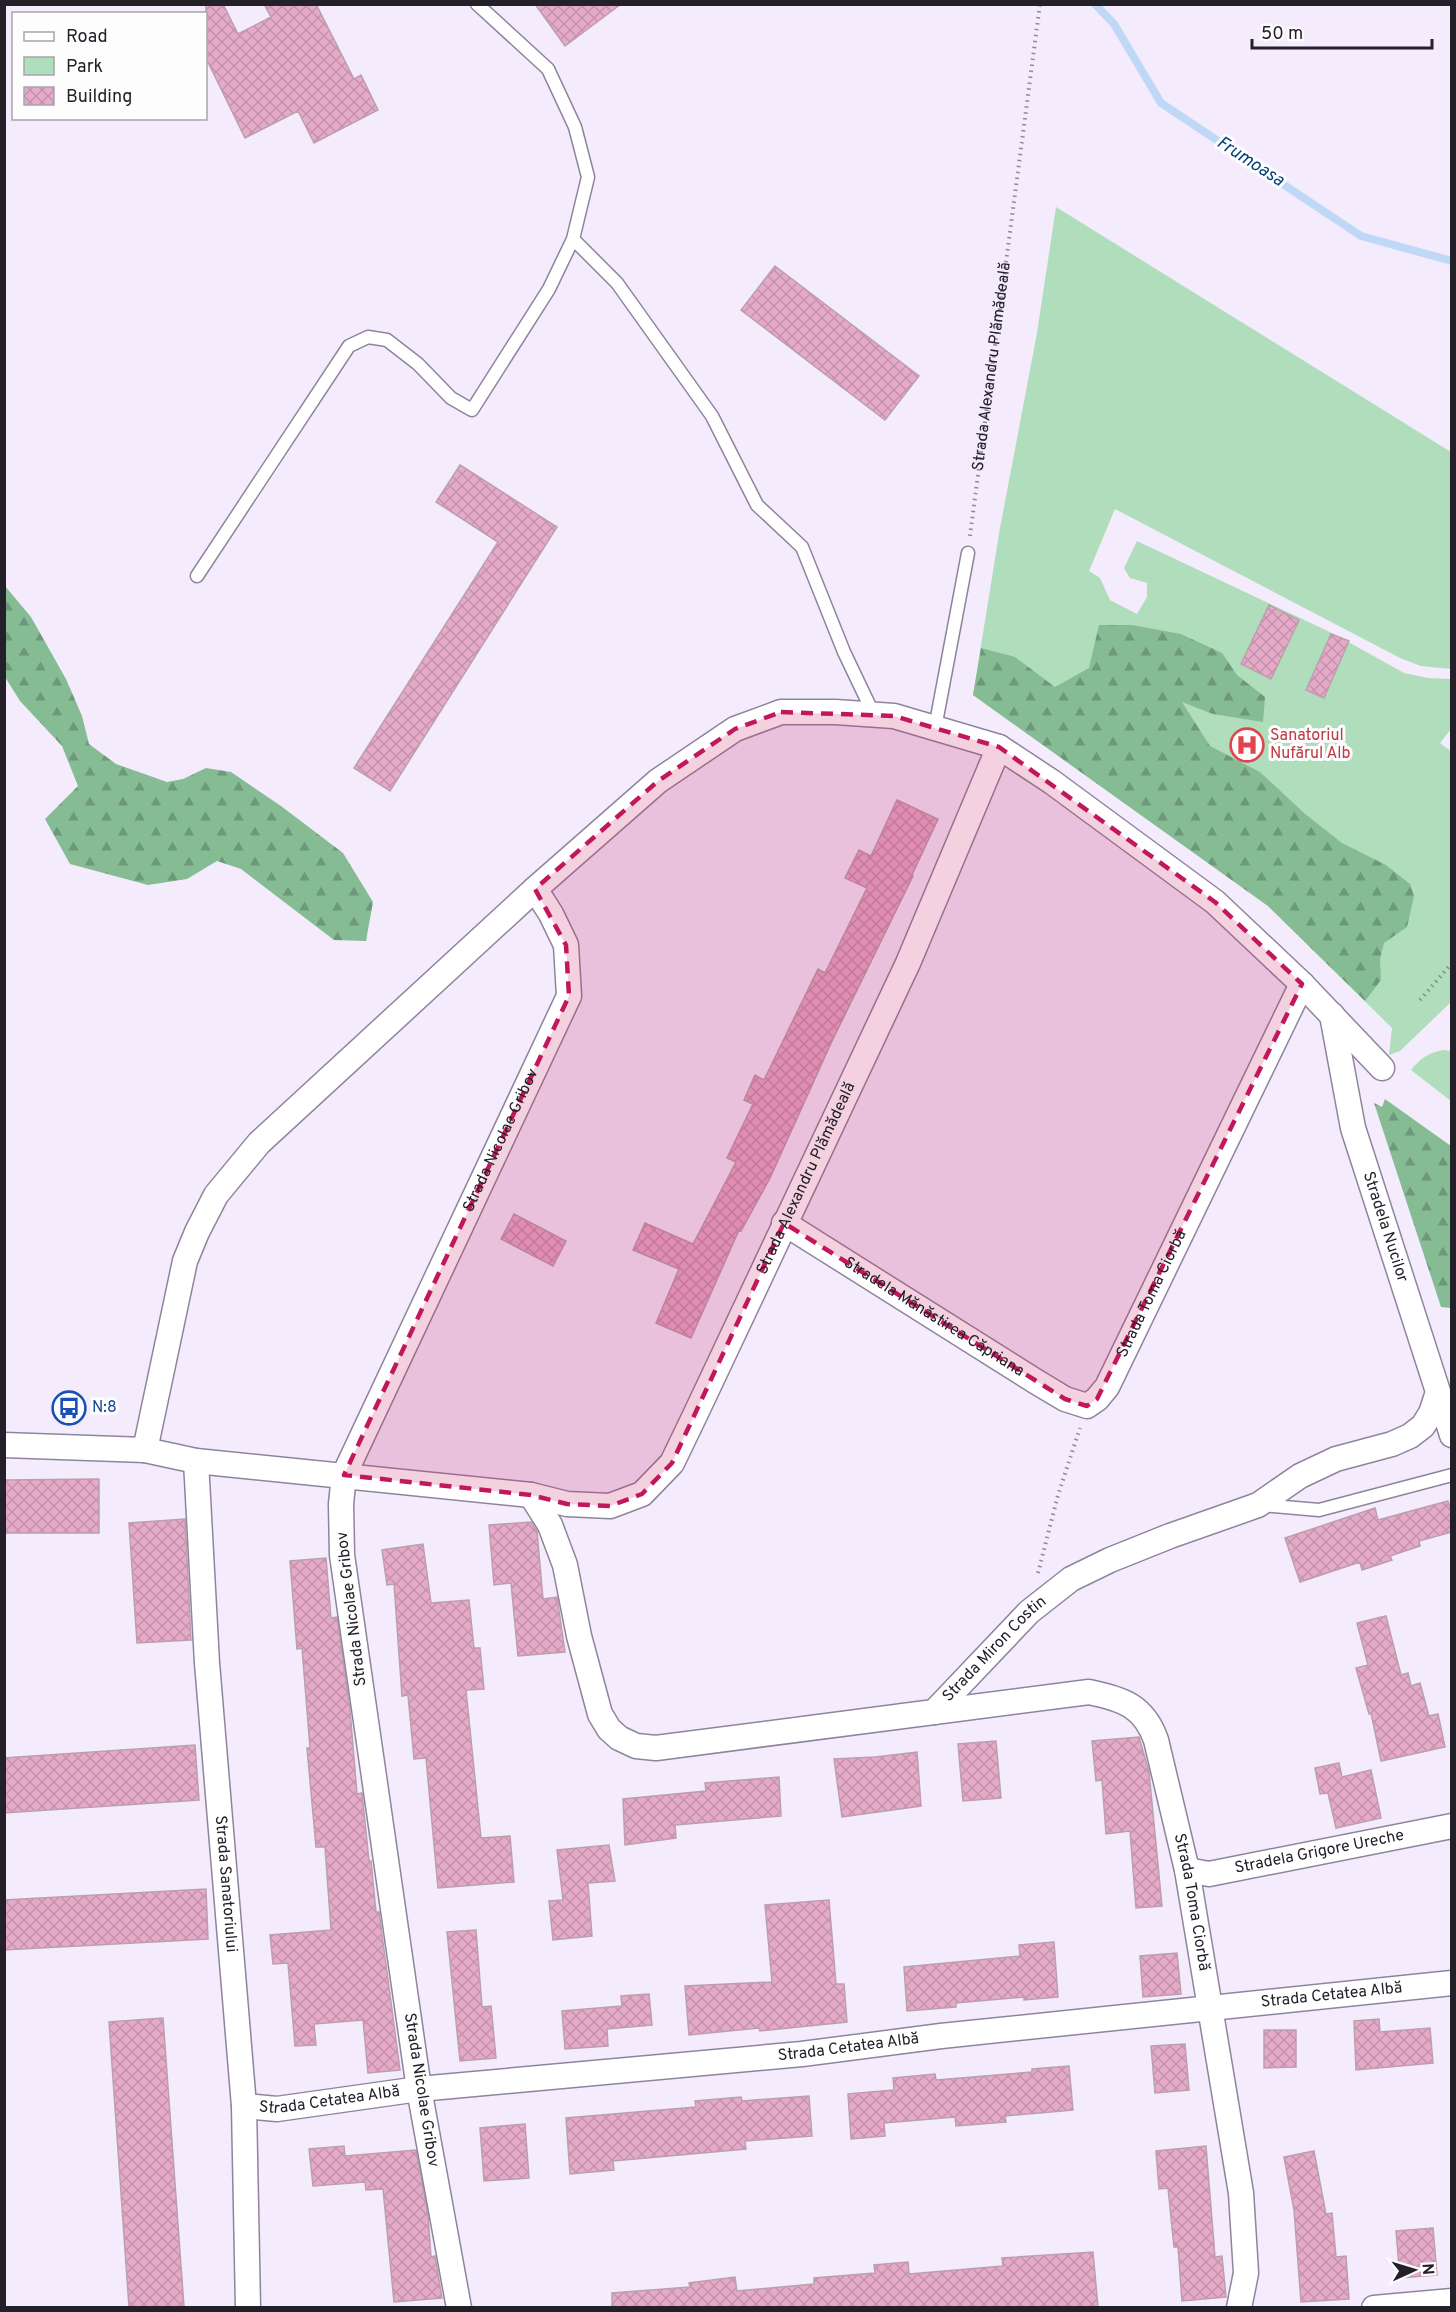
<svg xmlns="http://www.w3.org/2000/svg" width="1456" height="2312" font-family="Overpass,sans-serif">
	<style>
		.green { fill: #b0ddbb; fill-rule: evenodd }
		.forest { fill: url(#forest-firs) }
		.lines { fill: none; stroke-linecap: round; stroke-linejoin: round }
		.stream { stroke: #bed8f5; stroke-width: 8 }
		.building { fill: url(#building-cross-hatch); stroke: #bc9fad; stroke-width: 1.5 }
		.lane-casing { stroke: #8f849d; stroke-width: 15 }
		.street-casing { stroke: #8f849d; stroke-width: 27 }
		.path { stroke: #908a98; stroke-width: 4; stroke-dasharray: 1.5 4.5; stroke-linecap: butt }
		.lane { stroke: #fff; stroke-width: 12 }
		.street { stroke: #fff; stroke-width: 24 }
		.marked { fill: #c2185b; fill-opacity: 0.2; stroke: #c2185b; stroke-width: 4.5; stroke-dasharray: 12 8; stroke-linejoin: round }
		.labels { text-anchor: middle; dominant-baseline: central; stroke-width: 6; stroke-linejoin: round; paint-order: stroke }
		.street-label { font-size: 16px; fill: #24202a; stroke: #fdfdfd }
		.health-label { font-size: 16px; fill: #be3a42; stroke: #fdfdfd; text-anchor: start }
		.transit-label { font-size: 16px; fill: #164399; stroke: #fdfdfd; text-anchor: start }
		.water-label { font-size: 18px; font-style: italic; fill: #003f77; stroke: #fdfdfd }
	</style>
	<defs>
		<pattern id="forest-firs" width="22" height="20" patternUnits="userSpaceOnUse" patternTransform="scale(1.5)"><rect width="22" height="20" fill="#86bc94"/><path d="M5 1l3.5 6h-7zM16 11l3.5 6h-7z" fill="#6d9879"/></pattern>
		<pattern id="building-cross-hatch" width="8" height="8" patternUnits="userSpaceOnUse" patternTransform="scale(1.5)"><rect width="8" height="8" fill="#e6aac9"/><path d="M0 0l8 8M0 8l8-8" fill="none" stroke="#c592ad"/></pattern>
	</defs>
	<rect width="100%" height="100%" fill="#f4ecfd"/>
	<!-- green -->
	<path class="green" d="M1056 207 1451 452V669L1421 666 1400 658 1115 509 1089 571 1100 578 1110 600 1137 614 1147 597V583L1130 578 1124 568 1137 541 1334 634 1404 673 1428 678 1451 679V729L1440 743 1452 752 1451 1002 1400 1051 1389 1055 1392 1028 1268 906 973 695 1000 528 1037 333ZM1269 606 1299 620 1271 679 1241 664ZM1349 642 1324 698 1306 691V690Z
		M1444 1050 1451 1051V1101L1411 1070C1420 1059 1429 1052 1444 1050Z"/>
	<!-- forest -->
	<path class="forest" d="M5 586 31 617 66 679 82 716 89 744 116 764 167 782 183 779 206 768 231 772 281 806 343 853 373 902 366 941 334 940 241 869 217 861 187 879 148 885 70 864 45 819 78 786 62 746 20 701 5 677Z
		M1099 625H1132L1181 634 1222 653 1237 675 1265 697 1263 722 1213 714 1182 702 1210 746 1260 772 1304 813 1342 843 1386 865 1410 884 1414 896 1407 927 1384 943 1380 959 1381 980 1365 1001 1268 906 973 695 981 648 1015 657 1055 687 1089 668Z
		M1385 1099 1451 1146V1308L1441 1307 1374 1103 1382 1107Z"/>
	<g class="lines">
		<!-- stream -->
		<path class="stream" d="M1095 4 1114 24 1161 103 1361 236 1452 261"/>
	</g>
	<!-- building -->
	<path class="building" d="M206 4H223L238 34 271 17 264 4H316L354 79 361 75 378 110 314 143 298 111 245 138 206 58Z
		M535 4H621L565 46Z
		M775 266 919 376 885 420 741 310Z
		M460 465 557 527 390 791 354 768 498 542 436 502Z
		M1269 605 1299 620 1271 679 1241 664Z
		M1331 634 1349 641 1324 698 1306 690Z
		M897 800 938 819 912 875 913 876 832 1041 770 1178 741 1231 739 1230 691 1338 656 1323 679 1269 633 1250 645 1223 693 1244 736 1162 727 1158 753 1104 744 1100 755 1075 764 1080 818 969 825 973 867 888 845 878 859 850 871 856Z
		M514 1214 566 1241 553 1266 501 1239Z
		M99 1479V1533H4V1480Z
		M1448 1501 1452 1513V1532L1419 1541 1420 1546 1390 1556 1392 1560 1362 1570 1360 1562 1300 1582 1285 1538 1375 1508 1378 1520Z
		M185 1519 191 1640 137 1643 129 1523Z
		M531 1522 537 1531 543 1599 557 1597 565 1652 518 1656 511 1583 494 1585 489 1525Z
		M423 1544 431 1603 469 1600 474 1648H480L484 1689 466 1690 481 1838 510 1836 514 1882 438 1888 426 1758 414 1759 408 1695 402 1696 394 1584 387 1585 382 1550Z
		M326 1558 331 1618 337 1617 350 1710 357 1794 362 1793 369 1861H371L376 1912H379L400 2070 368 2073 363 2020 314 2024 316 2045 295 2046 288 1963 273 1964 270 1935 331 1930 325 1847H316L307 1748H310L302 1648 297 1649 290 1561Z
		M1386 1616 1401 1675 1408 1673 1411 1686 1420 1683 1429 1716 1438 1714 1445 1747 1381 1761 1371 1713 1369 1714 1356 1668 1368 1665 1357 1623Z
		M1139 1737 1149 1772 1162 1906 1136 1908 1130 1831 1106 1834 1102 1780 1096 1781 1092 1741Z
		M996 1741 1001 1798 963 1801 958 1744Z
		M195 1745 199 1800 4 1813V1758Z
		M917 1752 921 1806 842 1817 834 1759 875 1757Z
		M1339 1763 1342 1777 1371 1770 1381 1818 1336 1828 1328 1793 1320 1794 1315 1768Z
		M779 1777 781 1816 675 1825 676 1838 625 1845 623 1799 706 1791 705 1783Z
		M609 1845 615 1881 588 1883 592 1936 553 1940 549 1901 563 1900 557 1850Z
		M206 1889 208 1939 4 1950V1900Z
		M829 1900 836 1984H844L847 2022 760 2031 759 2028 689 2035 685 1986 772 1982 765 1905Z
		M476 1930 482 2007 491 2006 496 2058 460 2061 447 1932Z
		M1054 1942 1058 1997 1024 2000V1997L956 2003V2007L907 2011 904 1967 1020 1956 1019 1945Z
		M1177 1953 1181 1994 1143 1997 1140 1956Z
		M649 1994 652 2025 607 2029 608 2046 565 2049 562 2011 622 2006 621 1996Z
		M163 2018 184 2307H129L109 2022Z
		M1379 2019 1380 2032 1430 2028 1433 2063 1356 2070 1354 2021Z
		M1264 2030H1296V2067L1264 2068Z
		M1185 2044 1189 2090 1155 2093 1151 2046Z
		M1069 2066 1073 2110 1005 2116 1006 2122 956 2126 955 2117 884 2123 885 2136 851 2139 848 2094 894 2090 893 2078 935 2074 936 2080 1032 2072V2069Z
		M809 2096 812 2136 745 2141 746 2149 613 2161 614 2170 570 2174 566 2118 696 2107 695 2101 741 2097 742 2101Z
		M525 2124 529 2178 484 2181 480 2128Z
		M344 2146 345 2156 416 2150 428 2215 431 2257 435 2256 442 2298 394 2302 383 2189 366 2190 365 2182 313 2186 309 2149Z
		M1206 2146 1215 2257 1222 2256 1226 2297 1182 2301 1178 2247H1174L1168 2188 1159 2189 1156 2151Z
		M1314 2151 1326 2214 1332 2213 1336 2257 1346 2256 1349 2299 1301 2302 1294 2210 1284 2157Z
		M1433 2228 1437 2275 1400 2278 1396 2231Z
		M1093 2252 1098 2307H1060V2306L1037 2307H612V2293L690 2287 689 2283 735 2277 737 2291 814 2284V2278L875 2273 874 2265 908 2262 909 2274 1003 2266 1002 2258Z"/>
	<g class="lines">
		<defs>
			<path id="lane" d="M573 239 617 283 712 416 757 505 802 547 844 652 874 715
				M197 576 349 346 368 337 387 340 418 364 451 398 472 410 549 289 573 239 588 177 575 127 548 69 477 4
				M935 728 968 553
				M1262 1505 1319 1510 1452 1475"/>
			<g id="street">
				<path id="s2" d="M1332 1015 1353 1128 1452 1435"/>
				<path id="s3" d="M784 1223 1035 1381 1065 1399 1087 1406 1097 1399 1107 1387 1302 984"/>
				<path d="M4 1445 145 1450 185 1261 197 1232 216 1195 259 1143 535 889 658 781 735 729 781 712H835L894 716 999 747 1052 782 1215 902 1302 984 1382 1068"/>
				<path id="s4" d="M145 1450 196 1461 531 1495 567 1504 610 1506 642 1494 672 1463 697 1411 908 963 999 747"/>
				<path id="s5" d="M196 1461 207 1663 244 2106 248 2308"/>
				<path id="s6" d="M531 1495 550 1525 565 1565 579 1636 600 1714 609 1729 619 1738 636 1746 656 1748 934 1712 1029 1612 1071 1579 1110 1560 1170 1536 1258 1505 1300 1476 1336 1459 1392 1444 1410 1436 1423 1426 1431 1413 1437 1395"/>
				<path id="s7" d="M934 1712 1089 1692C1123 1699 1144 1706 1156 1740L1187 1870 1241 2193 1246 2273 1239 2308"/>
				<path id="s8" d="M1187 1870 1209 1874 1452 1826"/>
				<path id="s9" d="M244 2106 277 2109 419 2089 802 2054 941 2036 1452 1983"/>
				<path id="s10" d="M459 2308 419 2089 342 1555 341 1504 344 1475 569 996 566 945 551 914 535 889"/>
				<path d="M1374 2308 1452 2301"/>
			</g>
		</defs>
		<!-- lane casing -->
		<use href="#lane" class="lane-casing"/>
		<!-- street casing -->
		<use href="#street" class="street-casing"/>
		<!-- path -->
		<g class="path">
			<path id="s1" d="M970 536 1040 4"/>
			<path d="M1420 1000 1452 963"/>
			<path d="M1038 1573 1058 1495 1080 1428"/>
		</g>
		<!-- lane -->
		<use href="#lane" class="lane"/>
		<!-- street -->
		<use href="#street" class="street"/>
	</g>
	<!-- marked area -->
	<path class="marked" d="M781 712 894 716 999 747 1215 902 1302 984 1097 1399 1087 1406 1065 1399 784 1223 672 1463 642 1494 610 1506 567 1504 531 1495 344 1475 569 996 566 945 535 889 658 781 735 729Z"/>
	<!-- icons -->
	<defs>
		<symbol id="hospital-ring" viewBox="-11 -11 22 22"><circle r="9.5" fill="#fdfdfd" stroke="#e0444e" stroke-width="1.5"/><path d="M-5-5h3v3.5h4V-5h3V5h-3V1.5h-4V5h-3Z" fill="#e0444e"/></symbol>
		<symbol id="bus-ring" viewBox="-11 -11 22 22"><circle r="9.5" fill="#fdfdfd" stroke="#1a4fb4" stroke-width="1.5"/><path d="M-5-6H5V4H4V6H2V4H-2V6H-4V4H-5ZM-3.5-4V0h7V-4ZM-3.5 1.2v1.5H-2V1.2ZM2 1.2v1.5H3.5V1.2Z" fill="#1a4fb4"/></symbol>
	</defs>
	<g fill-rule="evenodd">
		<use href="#hospital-ring" x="1228" y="726" width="38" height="38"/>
		<use href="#bus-ring" x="50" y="1389" width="38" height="38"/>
	</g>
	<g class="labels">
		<!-- street labels -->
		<g class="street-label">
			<text stroke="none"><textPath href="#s1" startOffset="171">Strada Alexandru Plămădeală</textPath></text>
			<text stroke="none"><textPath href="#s10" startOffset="1212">Strada Nicolae Gribov</textPath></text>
			<text stroke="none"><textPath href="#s4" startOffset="861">Strada Alexandru Plămădeală</textPath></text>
			<text stroke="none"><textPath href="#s2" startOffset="219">Stradela Nucilor</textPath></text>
			<text stroke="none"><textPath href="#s3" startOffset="486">Strada Toma Ciorbă</textPath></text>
			<text stroke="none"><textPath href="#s3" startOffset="177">Stradela Mănăstirea Căpriana</textPath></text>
			<text transform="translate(352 1609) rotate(-97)">Strada Nicolae Gribov</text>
			<text stroke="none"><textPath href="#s6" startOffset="669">Strada Miron Costin</textPath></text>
			<text stroke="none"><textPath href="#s8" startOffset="135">Stradela Grigore Ureche</textPath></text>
			<text stroke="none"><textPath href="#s5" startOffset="424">Strada Sanatoriului</textPath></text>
			<text stroke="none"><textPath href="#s7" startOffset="410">Strada Toma Ciorbă</textPath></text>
			<text stroke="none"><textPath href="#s9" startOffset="1094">Strada Cetatea Albă</textPath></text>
			<text stroke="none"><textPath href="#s9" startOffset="608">Strada Cetatea Albă</textPath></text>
			<text transform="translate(421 2090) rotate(81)">Strada Nicolae Gribov</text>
			<text stroke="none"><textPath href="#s9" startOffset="86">Strada Cetatea Albă</textPath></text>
		</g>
		<!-- health labels -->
		<g class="health-label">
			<text x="1270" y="736">Sanatoriul<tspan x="1270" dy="18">Nufărul Alb</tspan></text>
		</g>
		<!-- transit labels -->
		<g class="transit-label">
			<text x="92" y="1408">N:8</text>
		</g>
		<!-- water labels -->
		<g class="water-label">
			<text transform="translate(1250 162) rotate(33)">Frumoasa</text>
		</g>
	</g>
	<!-- border -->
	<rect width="1456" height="2312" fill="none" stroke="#24202a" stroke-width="12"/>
	<!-- legend -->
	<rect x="12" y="12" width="195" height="108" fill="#fdfdfd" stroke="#a6a5a9" stroke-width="1.5"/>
	<rect x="24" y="32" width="30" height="9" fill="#ffffff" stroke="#a6a5a9" stroke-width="1.5"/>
	<text x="66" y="42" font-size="18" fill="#24202a">Road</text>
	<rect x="24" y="57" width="30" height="18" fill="#b0ddbb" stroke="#a6a5a9" stroke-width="1.5"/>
	<text x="66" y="72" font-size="18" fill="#24202a">Park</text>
	<rect x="24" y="87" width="30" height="18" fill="url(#building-cross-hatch)" stroke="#a6a5a9" stroke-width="1.5"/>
	<text x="66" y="102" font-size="18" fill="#24202a">Building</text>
	<!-- north arrow -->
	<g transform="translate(1414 2270) rotate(86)" stroke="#fdfdfd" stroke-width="4.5" paint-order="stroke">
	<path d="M0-4.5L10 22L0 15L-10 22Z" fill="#24202a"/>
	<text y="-9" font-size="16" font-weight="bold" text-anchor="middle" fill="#24202a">N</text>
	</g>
	<!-- scale -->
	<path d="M1252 39v9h180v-9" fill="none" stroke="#24202a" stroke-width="3"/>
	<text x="1261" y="39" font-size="18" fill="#24202a" stroke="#fdfdfd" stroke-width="4.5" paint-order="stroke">50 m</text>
</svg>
